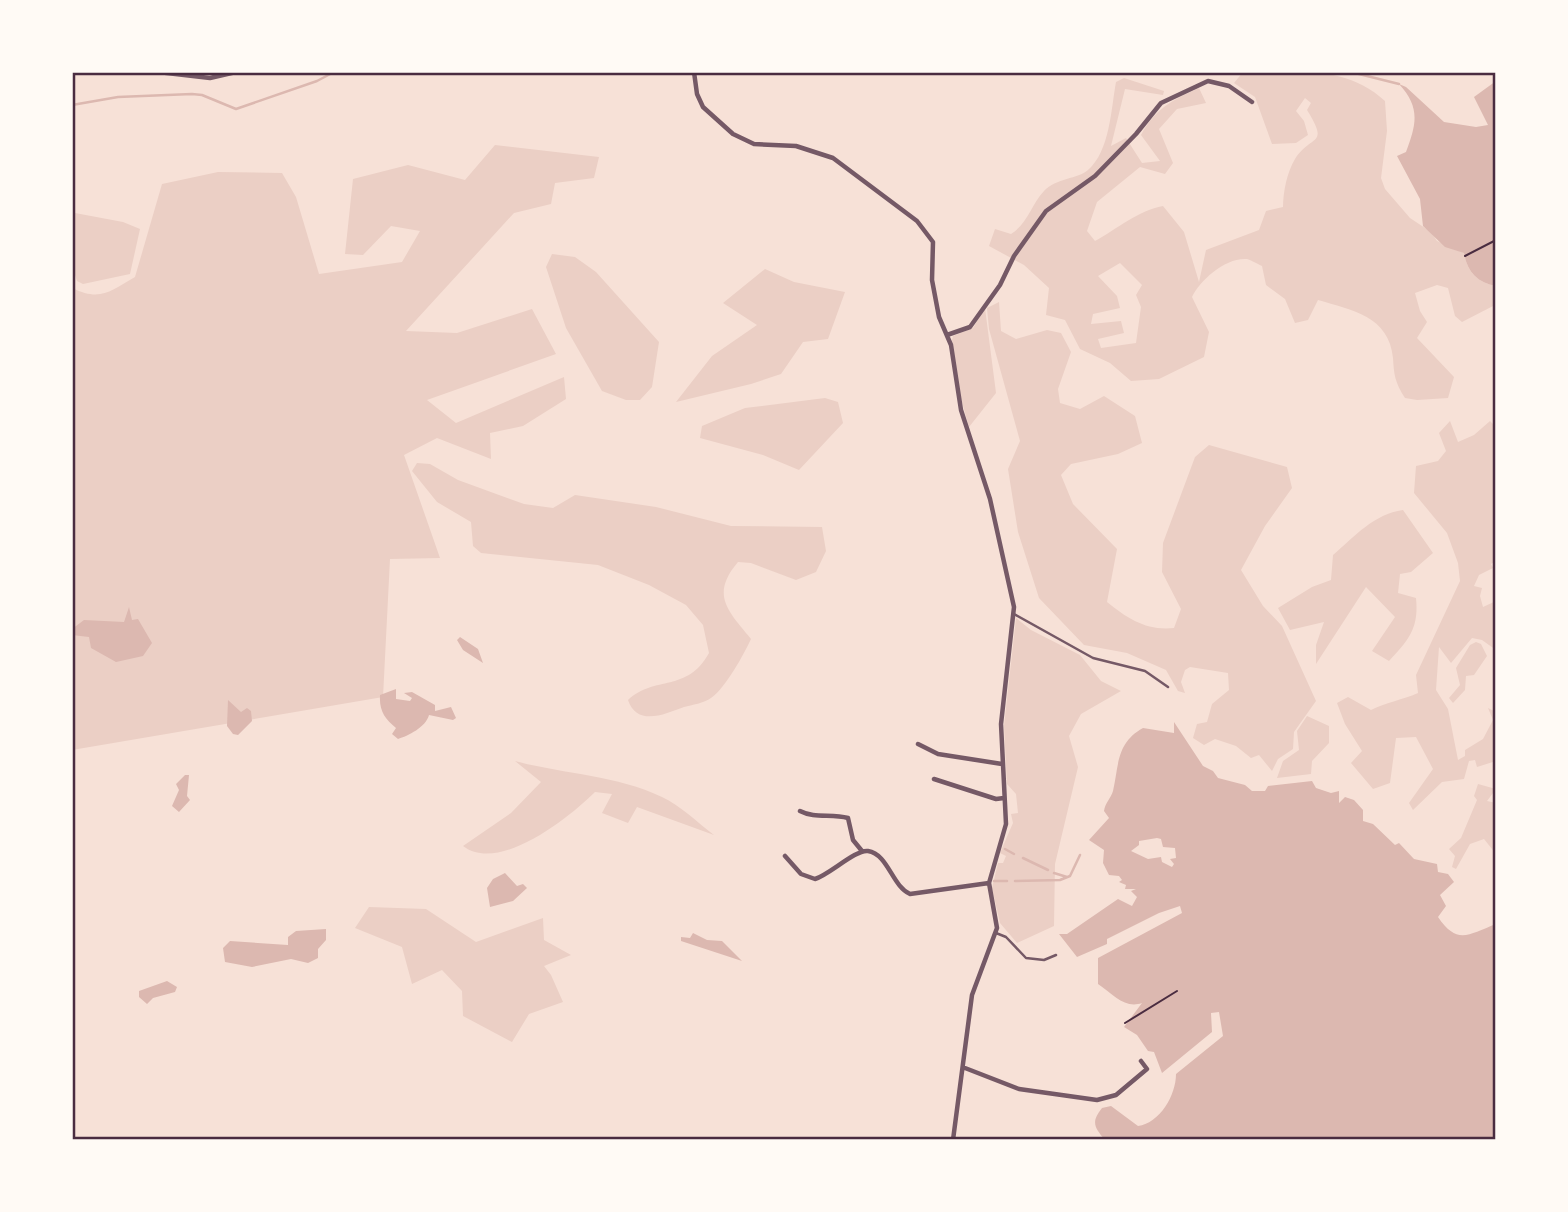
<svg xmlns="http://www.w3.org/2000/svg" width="1568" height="1212" font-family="'Sofia Sans Condensed',sans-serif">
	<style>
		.green { fill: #ebcfc5; fill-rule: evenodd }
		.water { fill: #dcb8b0; fill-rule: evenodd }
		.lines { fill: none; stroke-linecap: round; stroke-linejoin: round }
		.stream { stroke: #dcb8b0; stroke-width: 2.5 }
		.path { stroke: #4a2c40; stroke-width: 2 }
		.service { stroke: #755966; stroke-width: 2.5 }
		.minor { stroke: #755966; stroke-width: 4.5 }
		.neatline { fill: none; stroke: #4a2c40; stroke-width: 2.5 }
	</style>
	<rect width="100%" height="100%" fill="#f7e1d7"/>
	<!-- green -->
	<path class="green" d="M1243 72C1294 72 1345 64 1385 101L1387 131 1381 178 1385 189 1410 218 1431 232 1437 241 1464 253C1467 272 1478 283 1496 286L1495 305 1462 322 1455 316 1448 288 1437 285 1415 293 1420 311 1427 322 1417 338 1454 377 1448 398 1417 400 1405 398C1395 382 1394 375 1393 358 1389 316 1352 310 1318 300L1308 320 1295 323 1285 299 1266 285 1262 266C1258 264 1251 260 1247 259 1226 257 1200 280 1192 297L1209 332 1204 357 1159 379 1131 381 1110 363 1080 349 1065 320 1046 315 1049 288 1024 265 989 246 995 229 1011 234C1028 223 1031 205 1044 191 1056 178 1078 179 1088 170 1110 151 1111 109 1116 82L1124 78 1164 91 1163 95 1125 89 1111 146 1126 138 1142 163 1160 161 1141 135C1155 109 1172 100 1199 88L1206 103 1177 109 1159 129 1173 163 1165 174 1140 167 1097 202 1087 231 1095 241C1117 229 1139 210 1163 206L1184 232 1199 282 1206 250 1259 230 1266 211 1283 207C1283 192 1287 172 1295 159 1311 134 1330 147 1307 110L1311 103 1305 98 1296 111 1304 121 1308 135 1296 143 1272 144 1255 97 1234 83ZM1120 263 1142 285 1136 295 1141 307 1136 343 1101 348 1098 339 1124 333 1121 321 1091 324 1093 314 1120 308 1117 296 1098 276Z
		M495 145 599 157 594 178 555 183 551 204 514 213 406 331 457 333 532 309 556 354 427 400 456 423 564 377 566 399 523 426 490 433 491 459 437 438 404 455 440 558 390 559 383 697 72 750V288C101 302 110 291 135 277L162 184 218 172 282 173 296 197 319 274 402 262 420 231 391 226 363 255 345 254 353 179 408 165 465 180Z
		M75 213 123 222 140 229 130 274 83 284 77 281 72 266V218Z
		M552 254 575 257 596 272 659 342 652 387 640 400H626L602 391 566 328 546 267Z
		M765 269 794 282 845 292 828 339 803 342 781 374 751 384 676 402 712 356 757 325 723 303Z
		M999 302 1001 331 1016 339 1047 330 1061 333 1071 352 1058 389 1060 403 1080 409 1104 396 1135 416 1142 443 1118 454 1071 464 1061 475 1073 504 1117 549 1107 602C1128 619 1147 631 1174 628L1181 609 1162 572 1163 543 1195 457 1209 445 1287 467 1292 488 1265 526 1241 570 1263 606 1282 626 1316 701 1294 732 1293 749 1278 759 1272 771 1259 755 1251 758 1236 746 1215 739 1204 745 1193 738 1197 724 1207 722 1212 704 1229 690 1228 673 1190 667 1185 670 1181 682 1185 693 1178 691 1166 670 1127 653 1084 645 1039 598 1018 532 1008 469 1020 441 989 329 987 308Z
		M985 308 996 393 969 427 958 388 952 340 953 336 973 328Z
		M825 398 838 402 843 423 799 470 763 455 700 438 702 426 745 408Z
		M1450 421 1458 442 1474 435 1490 421 1496 427V561L1491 564 1493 568 1479 575 1474 586 1482 588 1480 596 1483 607 1496 601V650L1482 640 1472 638 1451 663 1439 647 1436 690 1448 709 1458 760 1465 756V750L1483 739 1493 720 1488 708 1496 712V761L1477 767 1475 760 1469 761 1464 779 1442 782 1413 810 1409 803 1433 769 1416 737 1396 738 1390 783 1373 789 1351 763 1362 751 1345 724 1337 703 1348 697 1371 710C1387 702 1402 700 1418 693L1416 675 1460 581 1458 563 1447 533 1414 493 1416 466 1438 461 1446 451 1439 433Z
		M417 463 430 464 458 480 524 504 553 508 575 495 656 507 731 526 822 527 826 551 816 572 796 580 751 563 738 562C710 595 728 611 751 639 744 654 725 689 711 698 704 703 692 705 684 707 665 714 637 727 628 700 655 675 687 693 709 653L703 625 686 605 649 585 598 565 481 553 473 546 471 522 437 502 412 471Z
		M1403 510 1433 553 1411 572 1400 574 1398 593 1416 598C1419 628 1409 640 1389 661L1372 651 1395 617 1366 587 1316 664V645L1324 622 1290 630 1278 608 1312 587 1331 580 1333 555C1355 536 1374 514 1403 510Z
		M1016 618 1031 630 1080 655 1101 681 1121 691 1081 714 1069 736 1078 767 1055 864 1054 926 1017 943 1000 923 992 888 998 863H1003L1006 856 1000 853 1013 823 1011 814 1018 813 1016 794 1007 784 1004 726Z
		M1476 642 1481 644 1487 656 1474 675 1466 676 1465 690 1453 703 1449 698 1460 685 1456 668 1470 645Z
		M1307 716 1329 726V743L1312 761 1311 774 1277 778 1283 761 1299 750 1297 731Z
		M515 761C563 774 616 775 662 797 680 805 698 823 714 835L637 807 628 823 602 813 612 794 595 792C570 817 499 874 463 846L511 813 541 782Z
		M1478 784 1496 789 1487 801 1496 803V854L1484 839 1470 844 1456 869 1452 867 1455 856 1449 849 1461 838 1477 800 1474 796Z
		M369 907 426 909 476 942 543 918 544 940 571 955 544 966 551 975 563 1002 529 1014 512 1042 463 1016 462 991 442 970 412 984 402 947 355 928Z"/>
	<!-- water -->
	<path class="water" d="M1496 81V286C1478 283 1467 272 1464 253L1445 247 1423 226 1420 199 1397 156 1406 152C1417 123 1420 107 1399 84L1406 87 1444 122 1476 127 1488 125 1474 97Z
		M129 607 132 620 138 619 152 643 143 656 116 662 91 648 89 637 72 635V629L84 620 124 622Z
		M460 637 478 649 483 663 463 650 457 640Z
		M396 689V699L410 701 412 698 404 693 412 692 435 705V711L451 707 456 718 453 720 429 715C426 727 408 736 398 739L392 734 396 728C385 719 379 711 380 695Z
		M228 700 241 712 247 708 251 711 252 721 238 735 233 734 227 726Z
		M1174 722 1203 766 1213 771 1218 778 1245 785 1252 791H1265L1268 786 1312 781 1316 788 1331 793 1339 791V803L1345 797 1354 800 1363 810V821L1373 824 1395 845 1399 843 1414 859 1437 864 1438 872 1448 874 1454 882 1440 895 1446 906 1438 917C1457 945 1468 935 1496 924V1140H1105C1094 1127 1091 1122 1102 1108L1111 1106 1138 1126C1160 1123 1176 1095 1176 1074L1223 1036 1219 1012 1211 1013 1212 1032 1162 1073 1154 1052 1148 1051 1137 1035 1124 1027 1142 1003C1125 1009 1114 995 1098 984V958L1182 913 1180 906 1159 913 1107 939V944L1077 957 1059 934H1067L1118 899 1132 906 1137 897 1131 891 1136 889H1125L1126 885 1119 882 1122 880 1119 876 1109 875 1103 863 1104 850 1089 840 1109 818 1104 811C1105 803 1111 798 1113 791 1119 765 1116 743 1143 728L1174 733ZM1157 838 1161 839 1163 847 1175 848 1176 858 1170 859 1174 864 1172 867 1162 862 1161 857 1148 859 1131 851 1139 845V841Z
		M185 775H189L187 796 190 800 179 812 172 806 179 790 176 784Z
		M505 873 517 886 523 884 527 888 513 901 490 907 487 888 493 879Z
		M326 929V940L318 949V958L308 963 291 959 252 967 225 962 223 948 230 941 288 945V937L296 931Z
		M693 933 707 940 722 941 742 961 681 941V937L690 938Z
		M167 981 177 987 175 992 153 998 147 1004 139 997V991Z"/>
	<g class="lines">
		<!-- stream -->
		<path class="stream" d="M1351 72 1399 84
			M72 105 118 97 192 94 202 95 236 109 317 81 334 72
			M1005 849 1014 854
			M1023 858 1048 870
			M1054 873 1067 877
			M994 881H1007
			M1015 881 1060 880 1070 876 1080 855"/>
		<!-- path -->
		<path class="path" d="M1465 256 1496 240
			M1125 1023 1177 991"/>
		<!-- service -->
		<path class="service" d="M1014 614 1093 658 1145 671 1168 687
			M996 933 1006 937 1026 958 1044 960 1056 955"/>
		<!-- minor -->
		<path class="minor" d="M158 72 210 78 236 72
			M694 72 697 94 703 107 733 134 754 144 796 146 833 158 917 221 933 242 932 280 939 317 951 345 961 410 990 499 1014 607 1001 724 1006 824 989 883 997 928 972 995 953 1140
			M947 335 970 327 1000 285 1014 256 1046 211 1095 176 1136 134 1161 103 1208 81 1229 86 1252 102
			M918 744 938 754 1002 764
			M934 779 996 799 1004 798
			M800 811C815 819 832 813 848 818L853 840 862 851
			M785 856 801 874 815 879C829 875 856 849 868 851 888 854 892 886 910 894L989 883
			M965 1068 1019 1089 1097 1100 1116 1095 1147 1069 1141 1061"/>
	</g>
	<!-- border -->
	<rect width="1568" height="1212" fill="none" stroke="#fffaf5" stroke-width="147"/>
	<rect x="74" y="74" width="1420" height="1064" class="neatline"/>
</svg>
